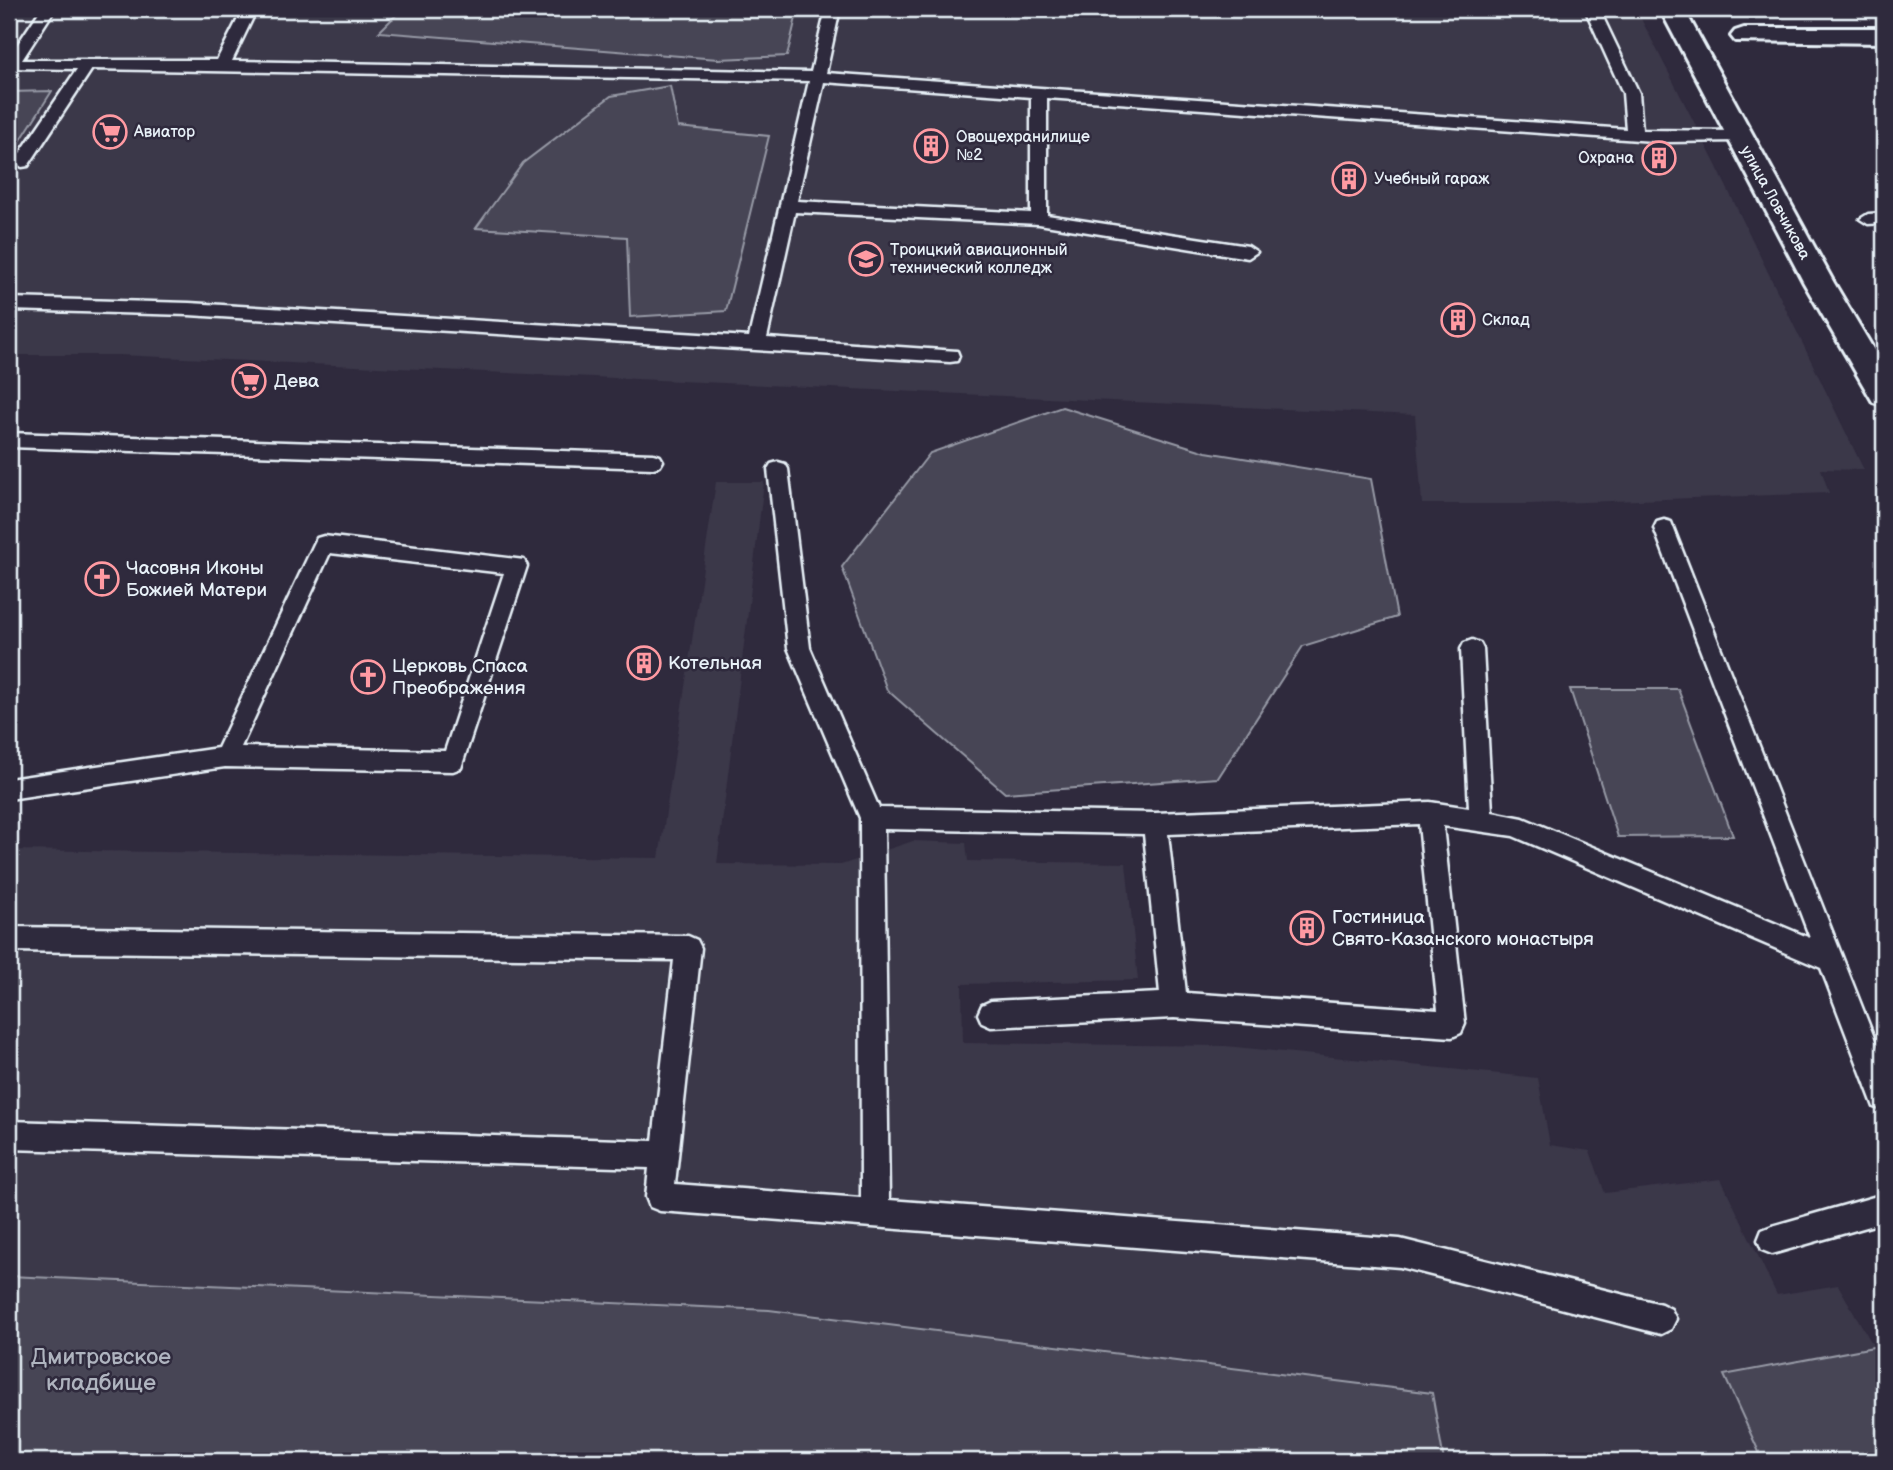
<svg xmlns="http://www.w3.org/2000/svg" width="1893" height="1470" font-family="'Balsamiq Sans',sans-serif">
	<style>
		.built { fill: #3b3749 }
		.green { fill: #464455; stroke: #979aa6; stroke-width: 2 }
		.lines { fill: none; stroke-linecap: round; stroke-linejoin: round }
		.lane-casing { stroke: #e8f1f8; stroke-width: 5 }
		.street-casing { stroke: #e8f1f8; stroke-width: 6 }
		.lane { fill: #2f2a3d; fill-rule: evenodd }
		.street { fill: #2f2a3d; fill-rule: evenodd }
		.labels { text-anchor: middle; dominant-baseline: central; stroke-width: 5; stroke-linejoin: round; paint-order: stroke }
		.far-poi-label { font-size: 16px; fill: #e8f1f8; stroke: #2f2a3d; text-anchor: start }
		.far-street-label { font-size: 16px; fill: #e8f1f8; stroke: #2f2a3d }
		.poi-label { font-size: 19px; fill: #e8f1f8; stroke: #2f2a3d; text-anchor: start }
		.near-park-label { font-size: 23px; fill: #afb4bf; stroke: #2f2a3d }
	</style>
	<rect width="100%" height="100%" fill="#2f2a3d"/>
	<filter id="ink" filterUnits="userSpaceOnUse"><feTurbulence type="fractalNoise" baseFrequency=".0143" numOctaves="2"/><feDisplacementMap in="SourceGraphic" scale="14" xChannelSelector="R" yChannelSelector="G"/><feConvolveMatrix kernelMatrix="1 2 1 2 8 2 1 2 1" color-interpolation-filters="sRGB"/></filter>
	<g filter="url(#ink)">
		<!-- built -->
		<path class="built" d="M9 9H1636L1715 163 1864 470 1821 469 1829 493 1531 504H1422L1415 415 119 355H9Z
			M716 482H764L717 864 841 865 913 841 966 843 968 861 1126 863 1138 980 962 984 963 1043 1226 1046 1538 1078 1550 1145 1590 1151 1605 1193 1721 1179 1777 1295 1838 1285 1874 1347 1724 1375 1763 1461H1444L1432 1393 769 1310 9 1276V850L659 858Z"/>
		<!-- green -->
		<path class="green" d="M402 9H798L787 56 718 59 379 32Z
			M670 86 678 127 769 136 726 311 630 317 627 237 476 228 523 163 611 96Z
			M52 91 10 157H9V92Z
			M1062 407 1206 452 1371 479 1397 617 1303 646 1218 778 1005 793 887 690 842 567 930 453Z
			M1570 689H1678L1733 836 1618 837Z
			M9 1276 769 1310 1432 1393 1444 1461H9Z
			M1884 1345V1461H1763L1724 1375Z"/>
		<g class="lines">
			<defs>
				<path id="lane" d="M41 9H55L22 60H217L243 9H257L232 61 811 72 826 9H840L826 73 1626 129 1623 93 1585 9H1599L1639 93 1642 130 1738 131 1746 136 1738 141 1667 142 1047 98V215L1248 246 1257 252 1248 258 1039 224 795 212 767 338 957 351 959 356 957 361 950 362 189 315 9 310V298L189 303 749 337 809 81 92 69 28 166 22 167 14 162 77 69 9 68V57ZM824 82 1031 97V213L797 201Z
					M1884 213V223L1868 224 1860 219 1868 214Z
					M9 433 653 454 660 456 663 461 660 466 653 468 9 447Z
					M778 462 785 464 788 469 810 648 879 808 1155 813 1430 802 1469 808 1461 649 1464 643 1472 640 1480 643 1483 649 1492 812 1523 818 1810 938 1654 528 1657 522 1664 520 1671 522 1884 1063V1110L1874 1107 1821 968 1513 836 1443 826 1465 1024 1461 1033 1452 1037 1174 1018 991 1027 982 1023 978 1014 982 1005 991 1001 1160 993 1144 834 884 829 889 1200 1400 1239 1661 1304 1671 1309 1676 1319 1671 1329 1661 1334 1400 1267 660 1211 650 1207 646 1197 649 1168 9 1149V1121L653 1141 674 960 9 951V927L688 936 697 940 701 948 675 1184 861 1198 860 818 788 648 768 469 771 464ZM1419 824 1438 1010 1186 993 1168 834Z
					M324 536 524 560 527 566 461 768 453 771 225 767 9 799V779L218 748 314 544 317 538ZM330 553 504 573 445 751 241 747Z
					M1884 1194V1222L1772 1254 1762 1250 1758 1240 1762 1230 1772 1226Z"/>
				<path id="street" d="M1660 9H1684L1834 283 1884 367V405L1873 402 1804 283Z
					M1744 28H1884V43L1735 41 1731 36 1735 31Z"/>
			</defs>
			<!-- lane casing -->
			<use href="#lane" class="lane-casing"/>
			<!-- street casing -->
			<use href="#street" class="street-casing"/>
			<!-- lane -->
			<use href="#lane" class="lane"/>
			<!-- street -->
			<use href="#street" class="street"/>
		</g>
	</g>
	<!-- icons -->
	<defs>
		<symbol id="supermarket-ring" viewBox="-11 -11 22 22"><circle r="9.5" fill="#2f2a3d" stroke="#ff9aa2" stroke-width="1.5"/><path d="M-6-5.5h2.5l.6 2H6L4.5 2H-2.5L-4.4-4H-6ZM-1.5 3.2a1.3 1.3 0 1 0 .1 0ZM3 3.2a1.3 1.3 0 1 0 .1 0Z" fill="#ff9aa2"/></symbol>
		<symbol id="building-ring" viewBox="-11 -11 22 22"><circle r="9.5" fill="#2f2a3d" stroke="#ff9aa2" stroke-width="1.5"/><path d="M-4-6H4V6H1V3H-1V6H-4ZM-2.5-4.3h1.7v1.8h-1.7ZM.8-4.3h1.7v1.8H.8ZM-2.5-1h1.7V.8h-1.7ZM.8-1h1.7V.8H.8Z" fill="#ff9aa2"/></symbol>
		<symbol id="university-ring" viewBox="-11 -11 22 22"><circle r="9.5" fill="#2f2a3d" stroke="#ff9aa2" stroke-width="1.5"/><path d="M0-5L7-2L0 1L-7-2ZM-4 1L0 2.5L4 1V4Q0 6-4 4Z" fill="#ff9aa2"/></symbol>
		<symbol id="church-ring" viewBox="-11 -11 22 22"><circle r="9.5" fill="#2f2a3d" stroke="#ff9aa2" stroke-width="1.5"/><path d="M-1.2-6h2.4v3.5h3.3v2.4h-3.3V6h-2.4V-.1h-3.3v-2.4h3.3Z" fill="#ff9aa2"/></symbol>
	</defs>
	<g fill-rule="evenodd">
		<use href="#supermarket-ring" x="91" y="113" width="38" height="38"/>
		<use href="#building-ring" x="912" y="127" width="38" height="38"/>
		<use href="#building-ring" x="1640" y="139" width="38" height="38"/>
		<use href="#building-ring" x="1330" y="160" width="38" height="38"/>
		<use href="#university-ring" x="847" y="240" width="38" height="38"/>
		<use href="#building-ring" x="1439" y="301" width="38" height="38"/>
		<use href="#supermarket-ring" x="230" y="362" width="38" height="38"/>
		<use href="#church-ring" x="83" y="560" width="38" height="38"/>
		<use href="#building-ring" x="625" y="644" width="38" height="38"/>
		<use href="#church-ring" x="349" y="658" width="38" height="38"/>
		<use href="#building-ring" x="1288" y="909" width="38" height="38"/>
	</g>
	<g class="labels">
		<!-- far-poi labels -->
		<g class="far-poi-label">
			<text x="134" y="132">Авиатор</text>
			<text x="956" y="137">Овощехранилище<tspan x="956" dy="18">№2</tspan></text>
			<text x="1634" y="158" text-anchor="end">Охрана</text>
			<text x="1374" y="179">Учебный гараж</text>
			<text x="890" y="250">Троицкий авиационный<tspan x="890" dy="18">технический колледж</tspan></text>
			<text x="1482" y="320">Склад</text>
		</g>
		<!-- far-street labels -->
		<g class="far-street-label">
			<text transform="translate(1775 203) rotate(61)">улица Ловчикова</text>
		</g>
		<!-- poi labels -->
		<g class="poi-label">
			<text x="274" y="381">Дева</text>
			<text x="126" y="568">Часовня Иконы<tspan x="126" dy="22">Божией Матери</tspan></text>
			<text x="668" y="663">Котельная</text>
			<text x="392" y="666">Церковь Спаса<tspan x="392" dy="22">Преображения</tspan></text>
			<text x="1332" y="917">Гостиница<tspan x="1332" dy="22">Свято-Казанского монастыря</tspan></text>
		</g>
		<!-- near-park labels -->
		<g class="near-park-label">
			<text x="101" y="1357">Дмитровское<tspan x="101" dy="26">кладбище</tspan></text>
		</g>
	</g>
	<!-- margin -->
	<rect width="1893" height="1470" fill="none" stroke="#2f2a3d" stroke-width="35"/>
	<rect x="18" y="18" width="1858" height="1435" fill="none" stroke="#e8f1f8" stroke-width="2.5" filter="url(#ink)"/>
</svg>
